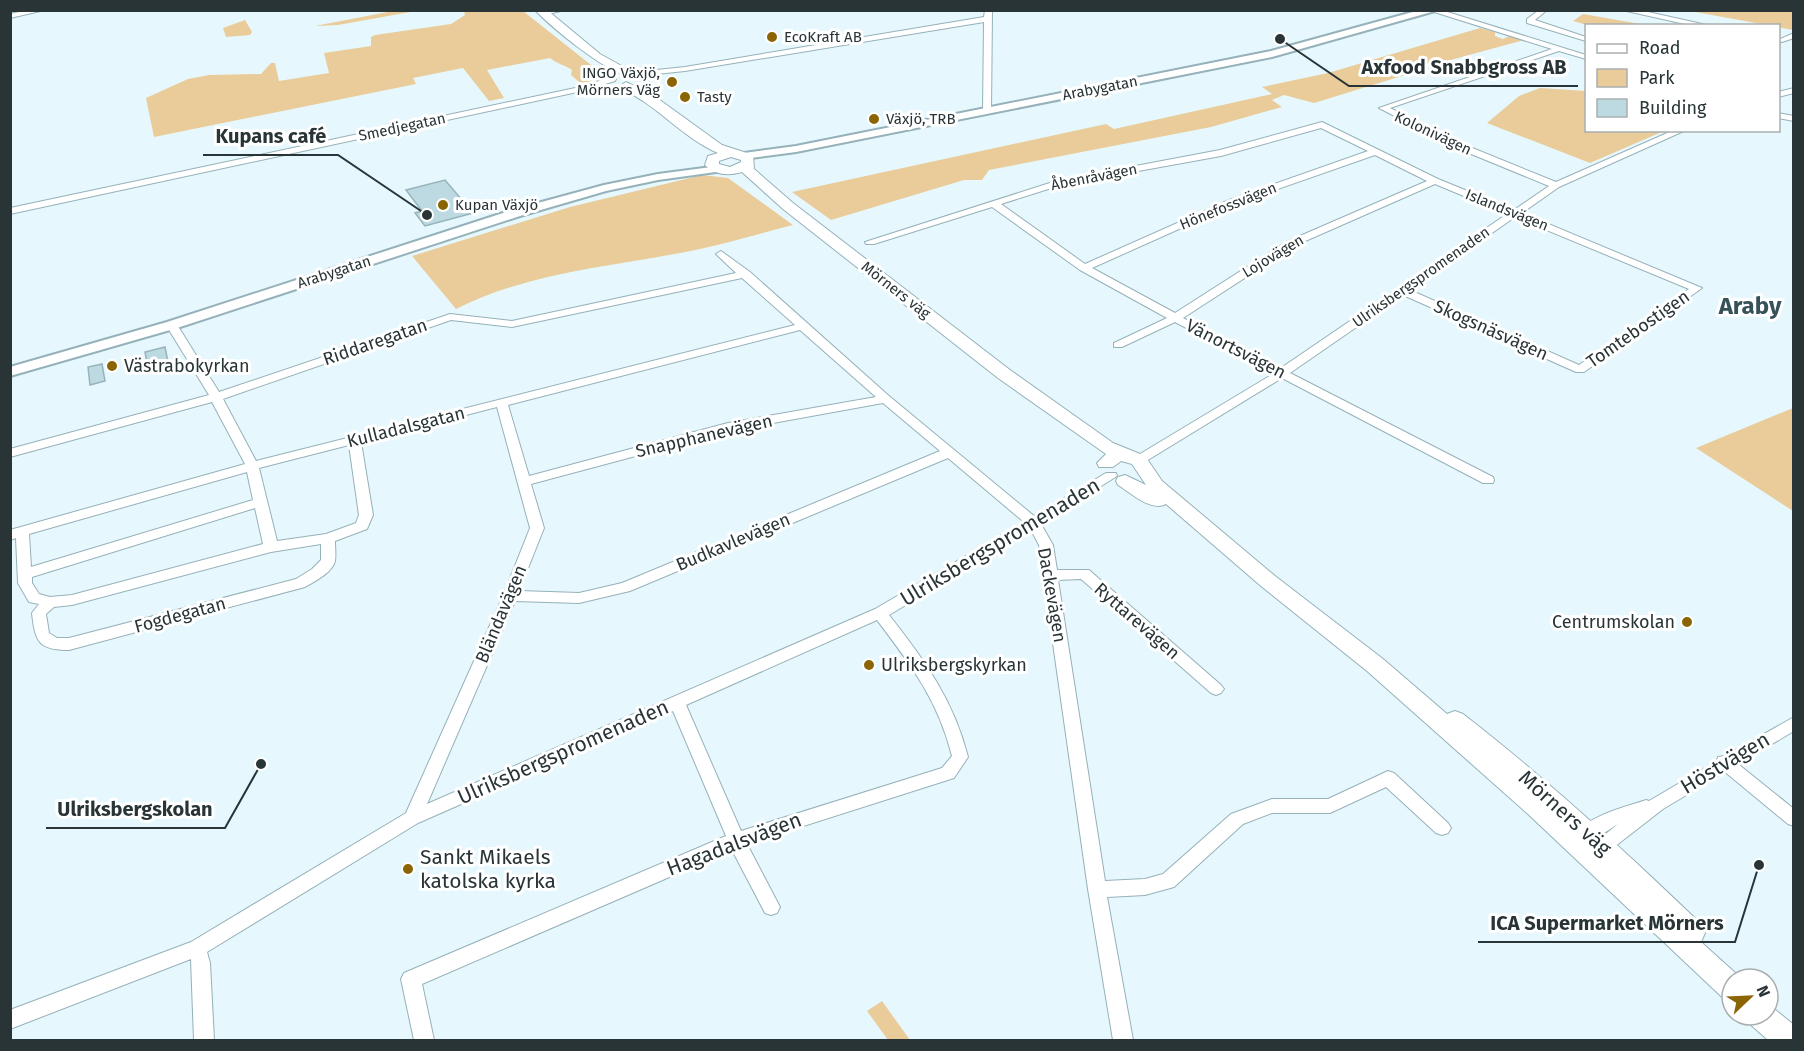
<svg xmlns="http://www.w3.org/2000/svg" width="1804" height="1051" font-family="'Fira Sans',sans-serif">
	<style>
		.green { fill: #e9cc99 }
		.building { fill: #bddae2; stroke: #98b4bb; stroke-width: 1.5 }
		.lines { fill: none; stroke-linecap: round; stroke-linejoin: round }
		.minor-casing { stroke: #95b1b9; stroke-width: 2 }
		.tertiary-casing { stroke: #95b1b9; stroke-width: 4 }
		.secondary-casing { stroke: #95b1b9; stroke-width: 2 }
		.minor { fill: #fff; fill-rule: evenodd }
		.tertiary { fill: #fff; fill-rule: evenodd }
		.secondary { fill: #fff; fill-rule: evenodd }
		.poi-dot { fill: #8b6404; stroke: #fff; stroke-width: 2 }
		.labels { text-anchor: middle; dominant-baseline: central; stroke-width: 6; stroke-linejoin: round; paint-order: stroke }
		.far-poi-label { font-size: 15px; fill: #293437; stroke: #fff; text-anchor: start }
		.far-street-label { font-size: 15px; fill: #293437; stroke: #fff }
		.street-label { font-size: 18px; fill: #293437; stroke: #fff }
		.poi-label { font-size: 18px; fill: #293437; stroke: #fff; text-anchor: start }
		.near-street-label { font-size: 21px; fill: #293437; stroke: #fff }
		.near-poi-label { font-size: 21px; fill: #293437; stroke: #fff; text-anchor: start }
		.district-label { font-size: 24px; font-weight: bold; fill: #375158; stroke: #fff }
		.leader { fill: none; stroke: #293437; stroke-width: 2 }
		.callout-dot { fill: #293437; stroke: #fff; stroke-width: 2 }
		.callout-label { font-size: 20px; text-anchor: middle; font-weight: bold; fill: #293437; stroke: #fff; stroke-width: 6; stroke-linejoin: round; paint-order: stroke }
	</style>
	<rect width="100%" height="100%" fill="#e6f8fd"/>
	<!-- green -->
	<path class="green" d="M393 11H416L338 25 315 26Z
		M464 11H523L605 76 604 81 584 86 571 75 572 70C565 65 557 64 550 58L487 70 504 98 489 101 463 68 413 78 416 84 154 137 146 98 188 79 209 75 261 74 271 63H275L279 81 329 73 324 53 371 46V37L375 35 451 24 465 15Z
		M1690 11H1793V30Z
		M1583 14 1646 25H1587L1573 21Z
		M245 20 252 32 250 35 226 37 223 28Z
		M1480 28 1495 32V36L1503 39 1509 36 1524 40 1436 64 1432 62 1411 69 1415 72 1314 103 1284 95 1272 100 1282 107 1211 127 989 170 982 180H964L831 220 792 192 1106 124 1114 129 1272 94 1262 87 1328 73Z
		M1540 88 1586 91V130L1664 131 1590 163 1487 123 1519 96Z
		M702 175 728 178 793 225C762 233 731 242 700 249 619 266 531 271 456 309L412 256 570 207Z
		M1793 408V511L1696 448Z
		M882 1001 910 1040H888L867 1011Z"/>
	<!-- building -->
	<path class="building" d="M445 180 473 213 425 226 415 213 422 211 406 190Z
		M165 347 169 367 149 373 145 352Z
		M102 364 105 381 90 385 88 367Z"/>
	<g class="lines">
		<defs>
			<path id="minor" d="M28 10H45L10 18V14Z
				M546 10H565L544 15 540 13Z
				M985 10 992 11 991 111 987 114 983 111 984 22 685 71 637 76 633 74 637 72 685 67 984 17Z
				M1441 10 1586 55V59L1559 51 1390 108 1465 145 1556 182 1674 130H1686L1559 187 1522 213 1702 288 1584 372H1576L1403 295 1290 373 1493 477 1494 480 1493 483H1483L1282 378 1143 463H1135L1133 460 1135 457 1273 374 1175 322 1122 347H1114V343L1167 318 1080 270 992 207 874 244H866L865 242 1056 181 1220 150 1322 122 1438 179 1514 210 1549 186 1459 149 1379 108 1552 49 1431 11ZM1321 128 1368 151 1229 200 1085 264 1001 204 1061 185 1221 156ZM1375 155 1427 181 1286 242 1175 313 1092 268 1235 204ZM1435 184 1507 214 1281 368 1183 318 1294 246ZM1515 217 1689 289 1579 365 1410 290Z
				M1539 10H1547L1535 20 1586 37V41L1527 23V19Z
				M1622 10H1639L1711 26H1694Z
				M1794 33V38L1782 42 1778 40Z
				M612 77 616 79 615 81 582 91 10 214V208L580 87Z
				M1794 88V93L1778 97V92Z
				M1778 113 1794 116V121L1778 118Z
				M721 251 750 272 889 396 1034 516 1106 473H1116L1117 476 1041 524 1053 545 1057 570H1089L1221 685 1224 689 1221 693 1216 695 1211 693 1081 579 1058 580 1105 881 1145 879 1163 874 1231 814 1272 799H1328L1388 771 1394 773 1448 823 1451 828 1448 833 1442 835 1436 833 1386 787 1330 813H1272L1243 824 1174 887 1145 895 1107 897 1133 1040H1113L1088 889 1039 545 1031 530 889 615C924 659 954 701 968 757L954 778 747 844 780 907 777 913 771 915 765 913 732 850 422 984 434 1040H414L401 979 404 973 726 836 673 711 418 823 207 952 210 963 214 1040H194L191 959 10 1029V1010L191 942 406 813 503 596 530 528 497 407 361 442 373 515 367 529 335 541C335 547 336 555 335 561 332 573 315 581 305 587L69 650C38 650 35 641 32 613L39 604 29 602 18 583 16 538 10 540V530L245 464 212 402 10 457V449L209 395 166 325 168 323H176L219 392 450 314 512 321 736 273 716 254ZM742 278 795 325 256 461 223 399 451 320 512 327ZM800 330 876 397 728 423 529 476 508 405ZM883 403 940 451 622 583 579 593 519 591 544 528 531 484 729 431ZM349 445 359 515 356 523 326 534 277 541 259 468ZM948 458 1024 522 875 609 427 804 515 601 579 603 630 591ZM247 472 253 500 31 567 29 534ZM255 508 263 544 72 595 50 597 39 594 32 583V577ZM321 544V560L312 569 296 579 69 638H57L49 633 46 614 54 607 72 605 271 552ZM877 620C911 665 938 700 952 756L942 768 741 831 686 705Z
				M1794 717V731L1738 764 1794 809V826L1788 824 1725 772 1663 809 1609 851 1603 854 1597 851 1594 846 1597 841 1618 824C1608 830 1594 842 1582 837L1579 832C1587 816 1629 806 1646 800L1649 801 1717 761 1718 757 1725 756Z"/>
			<path id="tertiary" d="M1420 10 1435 11 1272 57 796 152 744 159 738 156 744 153 796 146 1271 51Z
				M719 166 725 169 723 171 658 180 606 191 520 216 177 328 10 376V367L167 322 512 210 604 185 658 174Z"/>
			<path id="secondary" d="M535 10H547L600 54 636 74 634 76C614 80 550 26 535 10Z
				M626 82 657 98 722 145 753 155 754 169 793 203 1010 370 1113 443 1145 456 1162 481 1275 576 1383 659 1447 714 1455 711 1463 714C1547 779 1625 851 1701 924L1705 933 1701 942 1742 979H1732V1001L1722 997 1528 814 1367 671 1261 586 1166 504C1151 512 1131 493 1118 485L1116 481 1118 477 1125 475 1146 485 1132 464 1121 461 1113 467H1099L1097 463 1106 454 998 378 783 209 742 172C729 176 715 175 705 165L708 156 718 153C683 138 657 105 622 89L620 86ZM731 157 741 160V162L730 167 719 164V161Z
				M1768 1004 1794 1025V1040H1768L1751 1025 1747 1015H1768Z"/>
		</defs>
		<!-- minor casing -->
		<use href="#minor" class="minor-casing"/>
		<!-- tertiary casing -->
		<use href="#tertiary" class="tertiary-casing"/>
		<!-- secondary casing -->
		<use href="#secondary" class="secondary-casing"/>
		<!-- minor -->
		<use href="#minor" class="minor"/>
		<!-- tertiary -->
		<use href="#tertiary" class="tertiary"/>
		<!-- secondary -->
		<use href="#secondary" class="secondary"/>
	</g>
	<!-- markers -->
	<g class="poi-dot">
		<circle cx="772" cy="37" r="6"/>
		<circle cx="672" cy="82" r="6"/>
		<circle cx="685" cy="97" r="6"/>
		<circle cx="874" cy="119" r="6"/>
		<circle cx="443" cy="205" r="6"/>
		<circle cx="112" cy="366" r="6"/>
		<circle cx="1687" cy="622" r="6"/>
		<circle cx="869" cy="665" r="6"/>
		<circle cx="408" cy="869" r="6"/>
	</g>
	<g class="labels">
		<!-- far-poi labels -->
		<g class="far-poi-label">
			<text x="784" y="37">EcoKraft AB</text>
			<text x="660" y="73" text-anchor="end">INGO Växjö,<tspan x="660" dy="17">Mörners Väg</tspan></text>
			<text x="697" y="97">Tasty</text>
			<text x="886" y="119">Växjö, TRB</text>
			<text x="455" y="205">Kupan Växjö</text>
		</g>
		<!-- far-street labels -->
		<g class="far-street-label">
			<text transform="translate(1100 88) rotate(-11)">Arabygatan</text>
			<text transform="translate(402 127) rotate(-12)">Smedjegatan</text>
			<text transform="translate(1433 133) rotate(25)">Kolonivägen</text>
			<text transform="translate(1094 177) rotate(-11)">Åbenråvägen</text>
			<text transform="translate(1228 206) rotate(-22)">Hönefossvägen</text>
			<text transform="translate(1507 210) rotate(22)">Islandsvägen</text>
			<text transform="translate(1273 256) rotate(-31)">Lojovägen</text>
			<text transform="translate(334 272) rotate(-18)">Arabygatan</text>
			<text transform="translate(1421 277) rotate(-35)">Ulriksbergspromenaden</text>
			<text transform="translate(896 290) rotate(38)">Mörners väg</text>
		</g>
		<!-- street labels -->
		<g class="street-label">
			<text transform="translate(1638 329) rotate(-35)">Tomtebostigen</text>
			<text transform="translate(1491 330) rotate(24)">Skogsnäsvägen</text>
			<text transform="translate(375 342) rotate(-19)">Riddaregatan</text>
			<text transform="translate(1236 349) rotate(27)">Vänortsvägen</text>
			<text transform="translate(406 427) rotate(-14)">Kulladalsgatan</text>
			<text transform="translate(704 436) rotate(-13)">Snapphanevägen</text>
			<text transform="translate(733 542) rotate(-23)">Budkavlevägen</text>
			<text transform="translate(1052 595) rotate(80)">Dackevägen</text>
			<text transform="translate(501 614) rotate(-67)">Bländavägen</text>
			<text transform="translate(180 615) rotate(-15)">Fogdegatan</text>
			<text transform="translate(1137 621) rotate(41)">Ryttarevägen</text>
		</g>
		<!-- poi labels -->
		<g class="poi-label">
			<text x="124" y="366">Västrabokyrkan</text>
			<text x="1675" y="622" text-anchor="end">Centrumskolan</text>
			<text x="881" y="665">Ulriksbergskyrkan</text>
		</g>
		<!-- near-street labels -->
		<g class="near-street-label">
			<text transform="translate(1000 542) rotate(-31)">Ulriksbergspromenaden</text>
			<text transform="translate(563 752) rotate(-24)">Ulriksbergspromenaden</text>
			<text transform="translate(1725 763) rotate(-31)">Höstvägen</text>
			<text transform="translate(1565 813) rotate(42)">Mörners väg</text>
			<text transform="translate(734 844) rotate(-21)">Hagadalsvägen</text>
		</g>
		<!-- near-poi labels -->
		<g class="near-poi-label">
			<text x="420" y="857">Sankt Mikaels<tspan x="420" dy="24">katolska kyrka</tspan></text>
		</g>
		<!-- district labels -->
		<g class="district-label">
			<text x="1750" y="306">Araby</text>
		</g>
	</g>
	<!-- callouts -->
	<path class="leader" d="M1280 39L1349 86H1578M427 215L338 155H203M261 764L225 828H46M1759 865L1735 942H1478"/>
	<g class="callout-dot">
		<circle cx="1280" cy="39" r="6"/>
		<circle cx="427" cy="215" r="6"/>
		<circle cx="261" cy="764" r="6"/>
		<circle cx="1759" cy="865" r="6"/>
	</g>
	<g class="callout-label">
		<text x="1464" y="74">Axfood Snabbgross AB</text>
		<text x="271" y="143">Kupans café</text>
		<text x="135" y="816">Ulriksbergskolan</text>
		<text x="1607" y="930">ICA Supermarket Mörners</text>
	</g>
	<!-- border -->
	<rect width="1804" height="1051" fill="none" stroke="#293437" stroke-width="24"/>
	<!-- legend -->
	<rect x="1585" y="24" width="195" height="108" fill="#ffffff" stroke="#a9aeaf" stroke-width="1.5"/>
	<rect x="1597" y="44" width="30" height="9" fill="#ffffff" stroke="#a9aeaf" stroke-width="1.5"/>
	<text x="1639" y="54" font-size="18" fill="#293437">Road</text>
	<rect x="1597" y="69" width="30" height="18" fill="#e9cc99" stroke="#a9aeaf" stroke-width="1.5"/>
	<text x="1639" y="84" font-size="18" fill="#293437">Park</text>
	<rect x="1597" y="99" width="30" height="18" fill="#bddae2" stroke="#a9aeaf" stroke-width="1.5"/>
	<text x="1639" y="114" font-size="18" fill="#293437">Building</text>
	<!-- north arrow -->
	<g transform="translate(1750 997) rotate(67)"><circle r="28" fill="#ffffff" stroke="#a9aeaf" stroke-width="1.5"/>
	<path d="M0-4.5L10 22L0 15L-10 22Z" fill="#8b6404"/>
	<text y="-9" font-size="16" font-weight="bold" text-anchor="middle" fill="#293437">N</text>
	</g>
</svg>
